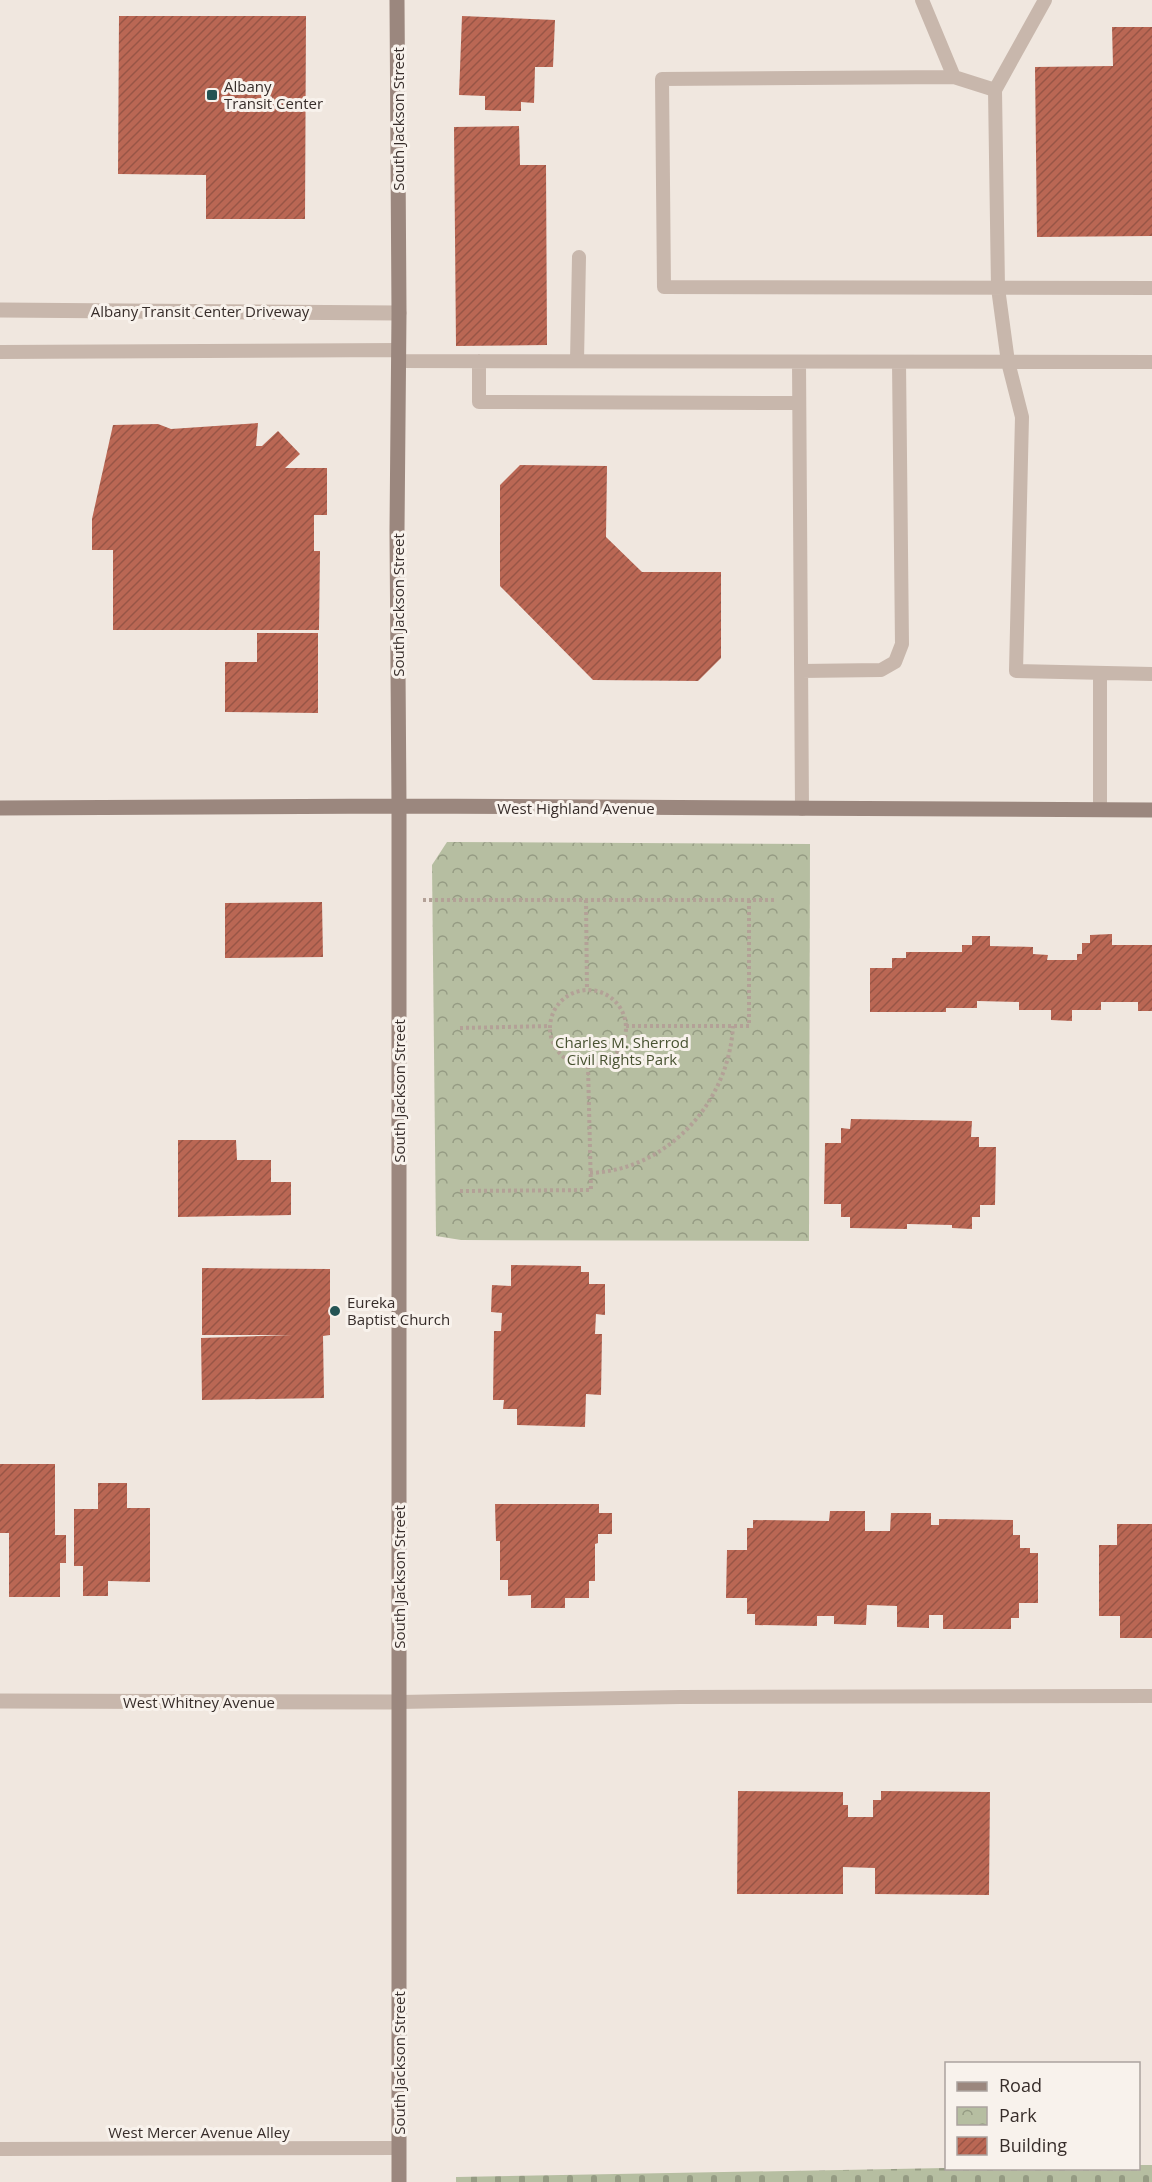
<svg xmlns="http://www.w3.org/2000/svg" width="1152" height="2182" font-family="'Open Sans',sans-serif">
	<style>
		.cemetery { fill: url(#cemetery-stones) }
		.park { fill: url(#park-crowns) }
		.building { fill: url(#building-hatch) }
		.lines { fill: none; stroke-linecap: round; stroke-linejoin: round }
		.path { stroke: #b3a197; stroke-width: 4; stroke-dasharray: 3 3; stroke-linecap: butt }
		.lane { stroke: #c8b7ac; stroke-width: 14 }
		.street { stroke: #c8b7ac; stroke-width: 15 }
		.secondary { stroke: #9b877e; stroke-width: 15 }
		.poi-dot { fill: #245454; stroke: #f8f2ec; stroke-width: 2 }
		.labels { text-anchor: middle; dominant-baseline: central; stroke-width: 6; stroke-linejoin: round; paint-order: stroke }
		.poi-label { font-size: 15px; fill: #372d2a; stroke: #f8f2ec; text-anchor: start }
		.street-label { font-size: 15px; fill: #372d2a; stroke: #f8f2ec }
		.park-label { font-size: 15px; fill: #485231; stroke: #f8f2ec }
	</style>
	<defs>
		<pattern id="cemetery-stones" width="16" height="16" patternUnits="userSpaceOnUse" patternTransform="scale(1.5)"><rect width="16" height="16" fill="#b6bea1"/><path d="M2 7V4a2 2 0 0 1 4 0v3zM10 15v-3a2 2 0 0 1 4 0v3z" fill="#959b83"/></pattern>
		<pattern id="park-crowns" width="20" height="18" patternUnits="userSpaceOnUse" patternTransform="scale(1.5)"><rect width="20" height="18" fill="#b6bea1"/><path d="M2 6a3 3 0 1 1 6 0M12 15a3 3 0 1 1 6 0" fill="none" stroke="#959b83"/></pattern>
		<pattern id="building-hatch" width="6" height="6" patternUnits="userSpaceOnUse" patternTransform="scale(1.5)"><rect width="6" height="6" fill="#ba6754"/><path d="M-1 1l2-2M0 6l6-6M5 7l2-2" fill="none" stroke="#985546"/></pattern>
	</defs>
	<rect width="100%" height="100%" fill="#f0e7df"/>
	<!-- cemetery -->
	<path class="cemetery" d="M1139 2165H1152V2182H456V2177L946 2168H1138Z"/>
	<!-- park -->
	<path class="park" d="M447 842 810 844 809 1241 461 1240 436 1236 432 865Z"/>
	<!-- building -->
	<path class="building" d="M119 16H306L305 219H206V175L118 174Z
		M462 16 555 20 553 67H535L534 103 521 102V111L485 110V96L459 95Z
		M1112 27H1152V236L1037 237 1035 67 1113 66Z
		M519 126 520 165H546L547 345 456 346 454 127Z
		M258 423 256 446H262L278 431 300 454 285 468H327V515H314V551H320L319 630H113V550H92V519L113 425 158 424 171 429Z
		M520 465 607 466 606 537 642 572H721V658L698 681 593 680 500 586V485Z
		M257 633H318V713L225 712V662H257Z
		M322 902 323 957 225 958V903Z
		M1112 934V945H1152V1011H1138V1002H1101V1010H1072V1021L1051 1020V1010H1019V1002L977 1001V1008H946V1012H870V968H892V958H906V952H962V945H972V936H990V946L1033 947V954L1048 955 1047 960H1077V954H1082V943H1090V935Z
		M851 1119 972 1121 971 1137H979V1147H996L995 1205H980V1217H972V1229L952 1228V1225L907 1224V1229L850 1228V1217H841V1204H824L825 1143H841V1128L850 1129Z
		M178 1140H236L237 1160H271V1182H291V1215L178 1217Z
		M511 1265 581 1266V1272H589V1284H605V1315L596 1314 595 1334H602L601 1395 586 1394 585 1427 517 1425V1409H503L504 1400H493L494 1331H501L502 1313 491 1312 492 1285 511 1286Z
		M202 1268 330 1269V1335L323 1336 324 1398 202 1400 201 1338 292 1335H202Z
		M0 1464H55V1535H66V1563H60V1597H9V1533H0Z
		M98 1483H127V1508H150V1582L108 1581V1596H83V1566H74V1509H98Z
		M495 1504H599V1513H612V1534H598V1543L595 1544V1581H589V1598H565V1608H531V1595L508 1596V1580H500V1541H496Z
		M830 1511H865V1531H890L891 1513H931V1525H939V1519L1013 1520V1535H1020V1548H1030V1553H1038V1603H1019V1618H1011V1629H943V1615H929V1628L897 1627V1606L867 1605 866 1625 834 1624V1616H817V1626L755 1625V1614H747V1598H726L727 1550H747V1528H753V1520L829 1521Z
		M1117 1524H1152V1638H1120V1616H1099V1545H1117Z
		M738 1791 843 1792V1805H848V1817H873V1800H881V1791L990 1792 989 1895 875 1894V1868L843 1867V1894H737Z"/>
	<g class="lines">
		<!-- path -->
		<path class="path" d="M423 900H776
			M586 900 587 990
			M550 1028a38 38 0 1 1 76 0a38 38 0 1 1-76 0Z
			M626 1026H749V900
			M460 1028 550 1026
			M590 1173C668 1170 729 1102 733 1026
			M460 1191 591 1190 588 1066"/>
		<!-- lane -->
		<path class="lane" d="M922 0 954 77
			M1045 0 995 90 998 288 1008 362 1022 417 1016 671 1152 674
			M995 90 954 77 662 79 664 287 1152 288
			M0 352 399 350
			M399 361 1152 362
			M479 361V402L799 403
			M577 361 579 257
			M799 362 802 809
			M801 671 881 670 895 662 902 644 899 362
			M1100 673V810
			M399 1702 680 1697 1152 1696
			M0 2149 399 2148"/>
		<!-- street -->
		<path class="street" d="M0 310 399 313
			M0 1701 399 1702"/>
		<!-- secondary -->
		<path class="secondary" d="M397 0 399 313 397 530 399 806V2182
			M0 808 399 806 1152 810"/>
	</g>
	<!-- markers -->
	<g class="poi-dot">
		<rect x="206" y="89" width="12" height="12" rx="3"/>
		<circle cx="335" cy="1311" r="6"/>
	</g>
	<g class="labels">
		<!-- poi labels -->
		<g class="poi-label">
			<text x="224" y="86">Albany<tspan x="224" dy="17">Transit Center</tspan></text>
			<text x="347" y="1302">Eureka<tspan x="347" dy="17">Baptist Church</tspan></text>
		</g>
		<!-- street labels -->
		<g class="street-label">
			<text transform="translate(398 119) rotate(-90)">South Jackson Street</text>
			<text x="200" y="311">Albany Transit Center Driveway</text>
			<text transform="translate(398 605) rotate(-90)">South Jackson Street</text>
			<text x="576" y="808">West Highland Avenue</text>
			<text transform="translate(399 1091) rotate(-90)">South Jackson Street</text>
			<text transform="translate(399 1577) rotate(-90)">South Jackson Street</text>
			<text x="199" y="1702">West Whitney Avenue</text>
			<text transform="translate(399 2063) rotate(-90)">South Jackson Street</text>
			<text x="199" y="2132">West Mercer Avenue Alley</text>
		</g>
		<!-- park labels -->
		<g class="park-label">
			<text x="622" y="1042">Charles M. Sherrod<tspan x="622" dy="17">Civil Rights Park</tspan></text>
		</g>
	</g>
	<!-- legend -->
	<rect x="945" y="2062" width="195" height="108" fill="#f8f2ec" stroke="#aba39e" stroke-width="1.5"/>
	<rect x="957" y="2082" width="30" height="9" fill="#9b877e" stroke="#aba39e" stroke-width="1.5"/>
	<text x="999" y="2092" font-size="18" fill="#372d2a">Road</text>
	<rect x="957" y="2107" width="30" height="18" fill="url(#park-crowns)" stroke="#aba39e" stroke-width="1.5"/>
	<text x="999" y="2122" font-size="18" fill="#372d2a">Park</text>
	<rect x="957" y="2137" width="30" height="18" fill="url(#building-hatch)" stroke="#aba39e" stroke-width="1.5"/>
	<text x="999" y="2152" font-size="18" fill="#372d2a">Building</text>
</svg>
